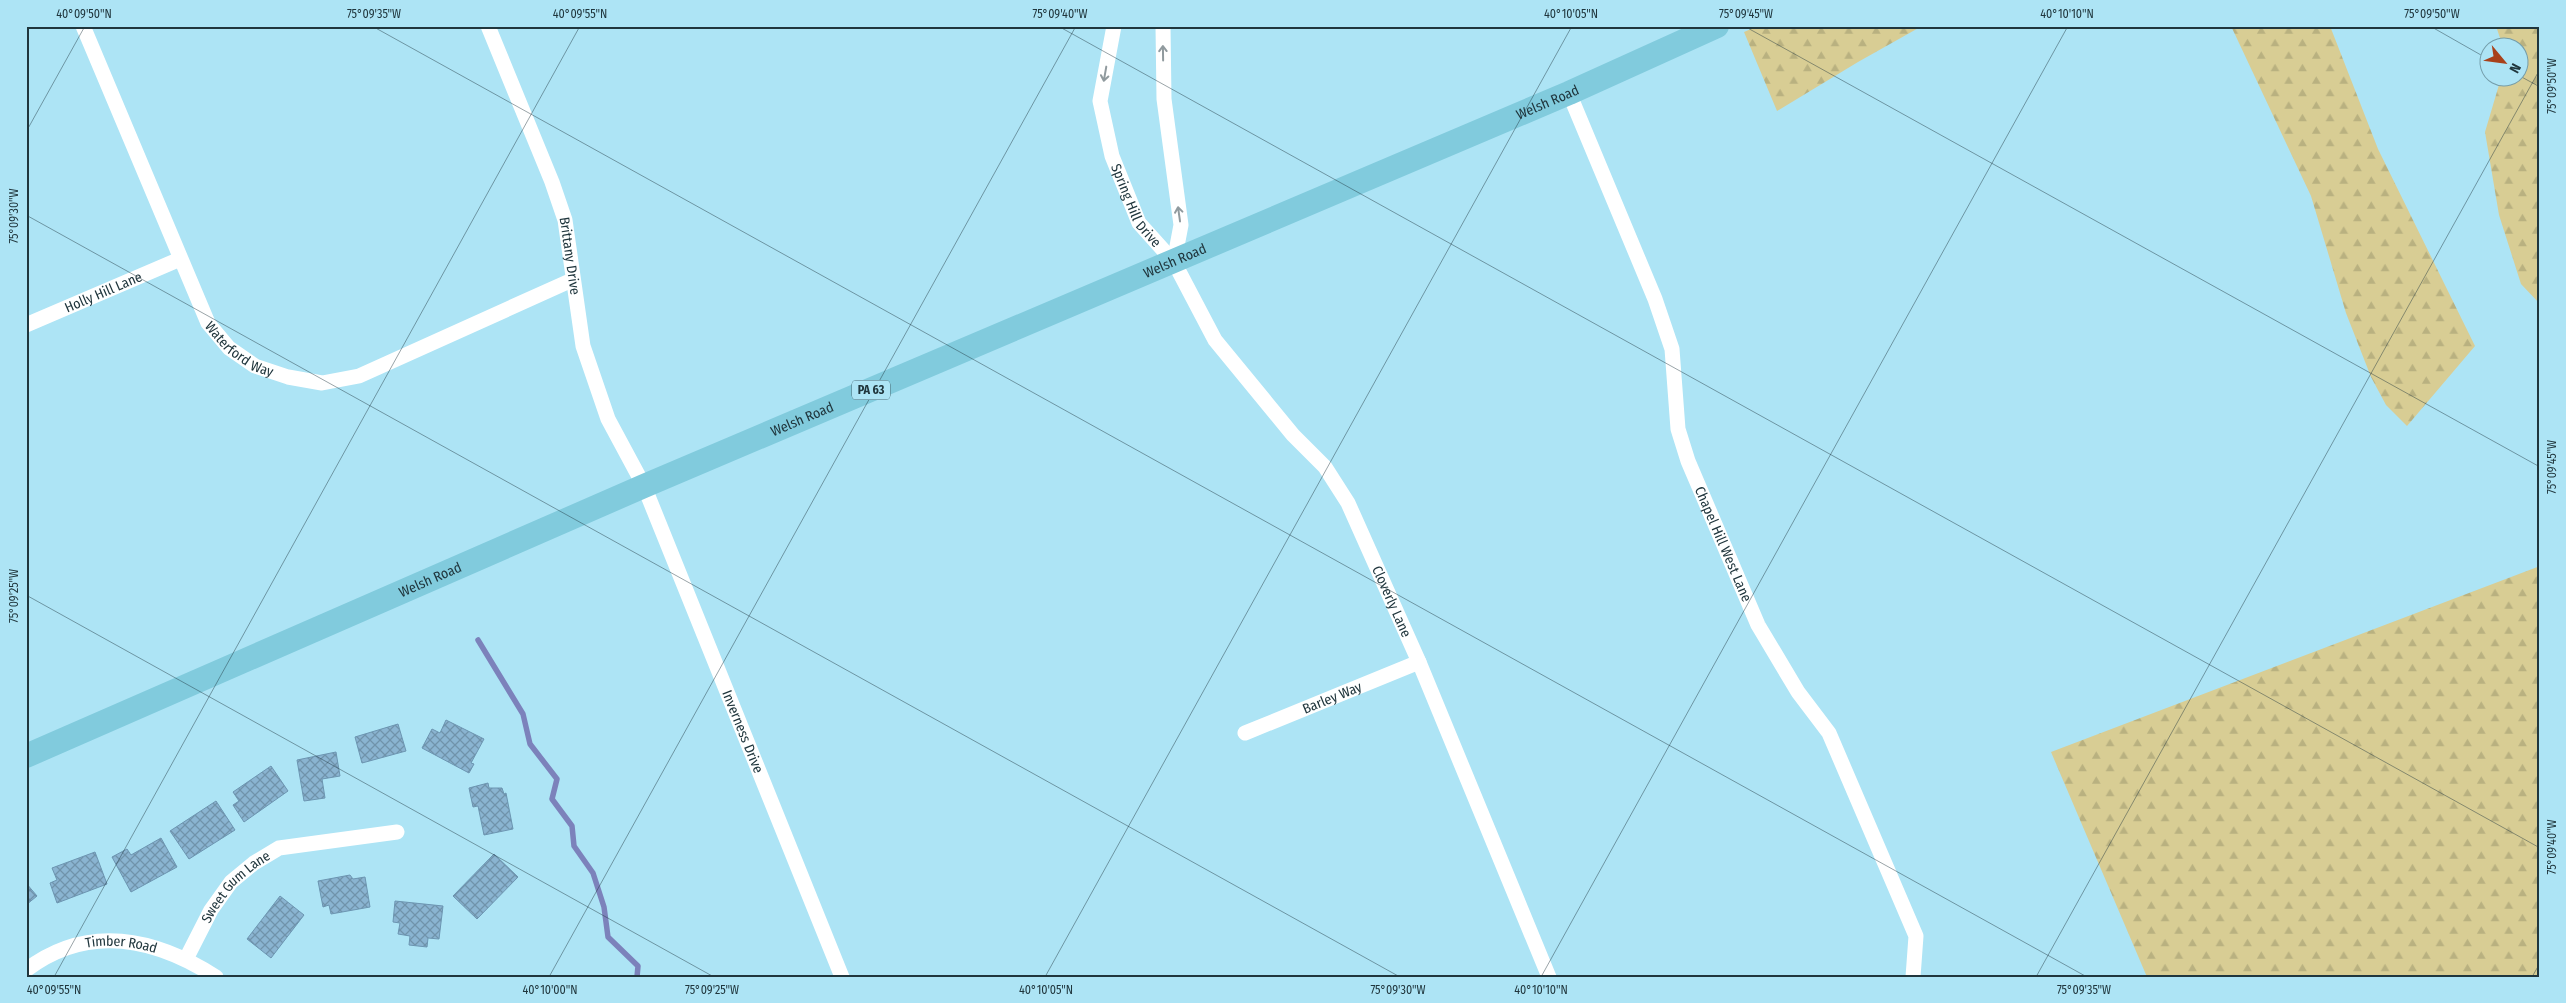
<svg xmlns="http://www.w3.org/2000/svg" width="2566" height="1003" font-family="'Fira Sans Condensed',sans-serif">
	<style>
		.forest { fill: url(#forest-firs) }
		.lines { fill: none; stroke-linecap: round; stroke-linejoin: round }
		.stream { stroke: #7c82bb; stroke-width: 5.5 }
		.building { fill: url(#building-cross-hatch); stroke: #6c95b1 }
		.street { stroke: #fff; stroke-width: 15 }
		.primary { stroke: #81cbdd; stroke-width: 24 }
		.oneway { stroke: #909a9e }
		.ticks { fill: none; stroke: #20363d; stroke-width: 1; stroke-opacity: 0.45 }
		.labels { text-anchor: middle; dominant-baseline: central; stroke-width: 4.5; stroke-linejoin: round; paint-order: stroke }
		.shield { fill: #ade4f5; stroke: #4a6a74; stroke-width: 1 }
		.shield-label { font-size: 12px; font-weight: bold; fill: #20363d }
		.street-label { font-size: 14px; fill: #20363d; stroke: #ade4f5 }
		.neatline { fill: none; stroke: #20363d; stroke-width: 2 }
		.ticks-label { font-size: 12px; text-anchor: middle; fill: #20363d }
	</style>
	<defs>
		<pattern id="forest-firs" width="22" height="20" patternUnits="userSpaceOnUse" patternTransform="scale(1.25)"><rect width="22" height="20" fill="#d8cd94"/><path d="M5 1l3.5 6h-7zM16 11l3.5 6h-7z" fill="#b9b180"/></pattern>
		<pattern id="building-cross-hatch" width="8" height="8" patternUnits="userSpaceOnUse" patternTransform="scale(1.25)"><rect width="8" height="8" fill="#8ab4d1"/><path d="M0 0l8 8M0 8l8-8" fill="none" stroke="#7093ab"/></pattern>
	</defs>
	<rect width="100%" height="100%" fill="#ade4f5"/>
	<!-- forest -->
	<path class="forest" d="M1758 26H1922L1858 62 1777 111 1744 32Z
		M2231 26H2330L2378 149 2475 346 2407 426 2386 405 2371 377 2346 313 2311 196Z
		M2496 26H2540V304L2521 284 2499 215 2485 132 2501 78H2518V48L2503 47Z
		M2540 566V977H2147L2051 752Z"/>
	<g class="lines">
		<!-- stream -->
		<path class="stream" d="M478 640 523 714 530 744 557 779 552 799 572 826 574 846 593 873 604 907 608 937 638 966 637 977"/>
	</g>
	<!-- building -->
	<path class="building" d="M446 720 484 739 471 763 474 764 469 773 422 748 432 729 440 733Z
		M398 724 406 751 362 763 355 737Z
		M336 752 340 776 322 779 325 798 304 801 297 760Z
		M271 766 288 791 244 822 233 805 239 801 233 792Z
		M488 783 489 788H502L504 794 506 793 513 829 484 835 478 806 473 807 469 788Z
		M216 801 235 830 189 859 170 831Z
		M161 838 177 867 131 892 112 857 127 849 131 855Z
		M95 852 107 884 57 903 50 883 57 880 52 868Z
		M494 854 518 877 477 919 453 896Z
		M350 875 353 879 365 877 370 907 331 914 329 905 323 907 318 881Z
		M26 883 37 896 26 905Z
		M280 896 304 915 271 958 247 939Z
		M395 901 443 906 439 939 428 938 427 947 409 945 410 936 398 934 400 923 393 922Z"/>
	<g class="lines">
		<!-- street -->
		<g class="street">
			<path id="s1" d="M83 26 208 323 229 348 255 366 288 377 322 383 359 376 572 280"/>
			<path id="s2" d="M488 26 552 182 565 220 583 346 608 419 644 486 842 977"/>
			<path id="s3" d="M1114 26 1100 101 1112 156 1139 223 1174 262 1215 340 1293 435 1325 467 1348 503 1419 662 1549 977"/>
			<path d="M1163 26 1164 99 1181 225 1174 262"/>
			<path id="s4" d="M1569 93 1655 299 1672 349 1678 429 1688 461 1758 625 1798 692 1829 733 1916 936 1913 977"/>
			<path id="s5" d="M26 325 180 259"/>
			<path id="s6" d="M1245 733 1419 662"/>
			<path id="s7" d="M186 959 211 910 231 882 254 863 279 848 397 832"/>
			<path id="s8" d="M26 970C88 923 155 938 216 977"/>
		</g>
		<!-- primary -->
		<path class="primary" id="s9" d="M26 756 644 486 1569 93 1717 26"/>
	</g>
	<!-- one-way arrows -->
	<defs><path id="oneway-shaft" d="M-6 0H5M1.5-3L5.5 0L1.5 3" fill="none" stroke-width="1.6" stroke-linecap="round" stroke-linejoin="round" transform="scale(1.25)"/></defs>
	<g class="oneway">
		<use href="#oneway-shaft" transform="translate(1163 53) rotate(-91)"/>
		<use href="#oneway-shaft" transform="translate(1105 74) rotate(100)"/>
		<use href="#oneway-shaft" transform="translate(1179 214) rotate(-98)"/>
	</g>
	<!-- ticks -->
	<path class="ticks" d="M372 26 2087 977M1058 26 2540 848M1744 26 2540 467M2430 26 2488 59M2518 75 2540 87M26 132 85 26M26 215 1400 977M26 595 714 977M26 976 28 977M54 977 580 26M549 977 1076 26M1045 977 1572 26M1541 977 2068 26M2036 977 2540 69M2532 977 2540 963"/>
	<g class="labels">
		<!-- shield labels -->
		<rect class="shield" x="852" y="380.5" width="38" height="19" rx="4"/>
		<g class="shield-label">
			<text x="871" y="390">PA 63</text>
		</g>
		<!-- street labels -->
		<g class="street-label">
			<text stroke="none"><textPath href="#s9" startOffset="1656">Welsh Road</textPath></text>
			<text stroke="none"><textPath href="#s3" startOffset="188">Spring Hill Drive</textPath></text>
			<text stroke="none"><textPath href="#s2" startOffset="245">Brittany Drive</textPath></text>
			<text stroke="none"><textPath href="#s9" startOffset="1251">Welsh Road</textPath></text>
			<text stroke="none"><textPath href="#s5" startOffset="84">Holly Hill Lane</textPath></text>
			<text stroke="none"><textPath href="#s1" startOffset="364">Waterford Way</textPath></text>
			<text stroke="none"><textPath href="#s9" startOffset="846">Welsh Road</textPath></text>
			<text stroke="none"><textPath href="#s4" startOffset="480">Chapel Hill West Lane</textPath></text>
			<text stroke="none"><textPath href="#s9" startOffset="441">Welsh Road</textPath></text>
			<text stroke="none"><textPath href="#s3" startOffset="664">Cloverly Lane</textPath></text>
			<text stroke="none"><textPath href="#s6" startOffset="94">Barley Way</textPath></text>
			<text stroke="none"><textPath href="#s2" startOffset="754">Inverness Drive</textPath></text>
			<text stroke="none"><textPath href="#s7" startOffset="89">Sweet Gum Lane</textPath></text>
			<text stroke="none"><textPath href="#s8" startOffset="102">Timber Road</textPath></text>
		</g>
	</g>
	<!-- border -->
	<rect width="2566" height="1003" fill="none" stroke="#ade4f5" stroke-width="55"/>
	<!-- north arrow -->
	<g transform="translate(2504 62) rotate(119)"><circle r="24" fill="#ade4f5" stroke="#759eab"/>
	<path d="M0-4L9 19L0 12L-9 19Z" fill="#a8411b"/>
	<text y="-8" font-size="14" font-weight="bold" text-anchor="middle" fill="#20363d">N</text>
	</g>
	<rect x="28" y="28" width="2510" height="948" class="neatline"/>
	<g class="ticks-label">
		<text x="84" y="18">40°09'50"N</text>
		<text x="374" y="18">75°09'35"W</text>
		<text x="580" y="18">40°09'55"N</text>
		<text x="1060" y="18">75°09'40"W</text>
		<text x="1571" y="18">40°10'05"N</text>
		<text x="1746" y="18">75°09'45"W</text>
		<text x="2067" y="18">40°10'10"N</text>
		<text x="2432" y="18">75°09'50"W</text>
		<text transform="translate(2552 86) rotate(-90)" y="4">75°09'50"W</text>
		<text transform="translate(14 216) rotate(-90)" y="4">75°09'30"W</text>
		<text transform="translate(2552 467) rotate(-90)" y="4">75°09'45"W</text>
		<text transform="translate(14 596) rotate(-90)" y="4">75°09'25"W</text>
		<text transform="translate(2552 847) rotate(-90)" y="4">75°09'40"W</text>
		<text x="54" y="994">40°09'55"N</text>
		<text x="550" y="994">40°10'00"N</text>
		<text x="712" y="994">75°09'25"W</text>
		<text x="1046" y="994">40°10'05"N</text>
		<text x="1398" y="994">75°09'30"W</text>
		<text x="1541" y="994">40°10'10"N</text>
		<text x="2084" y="994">75°09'35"W</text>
	</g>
</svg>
